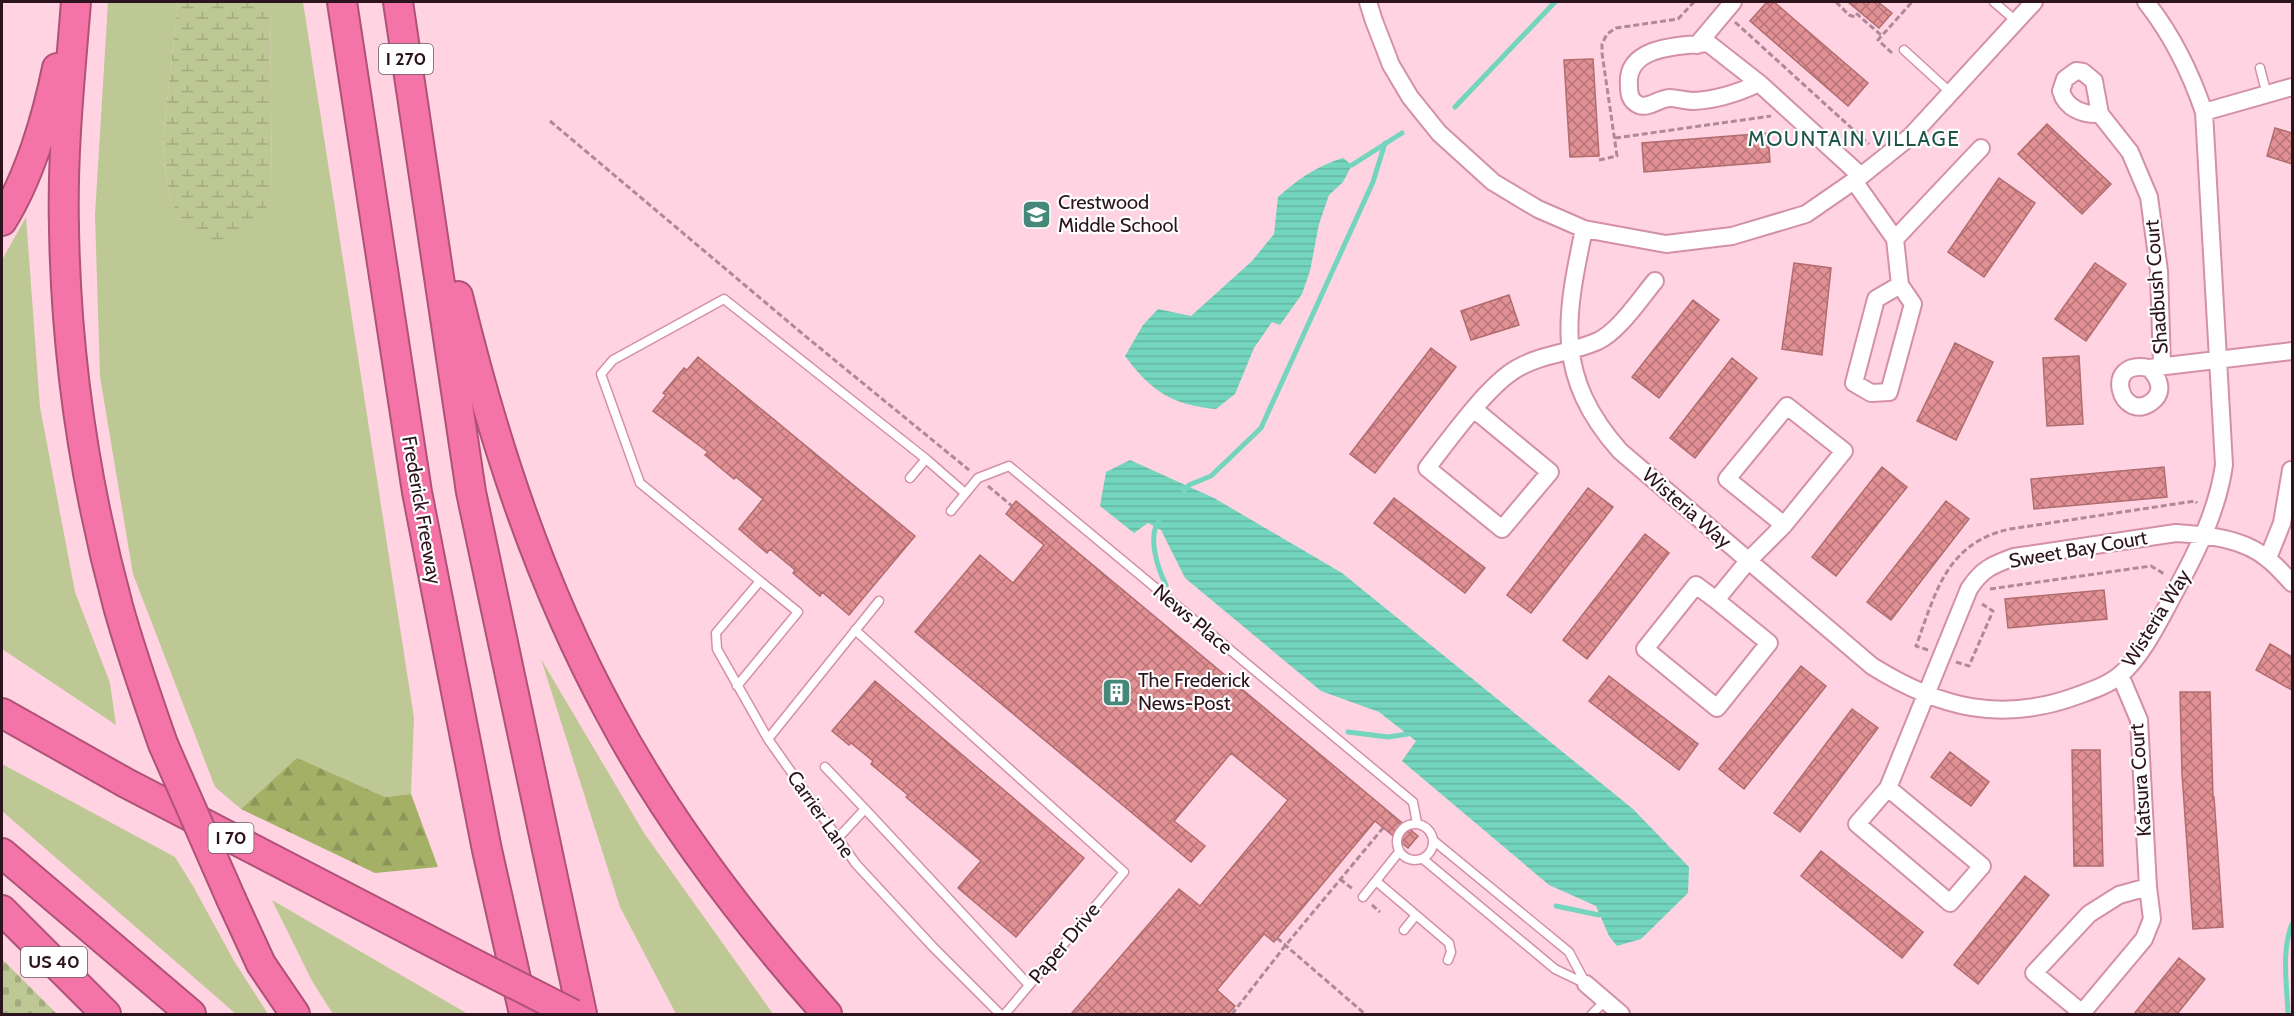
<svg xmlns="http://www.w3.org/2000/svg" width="2294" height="1016" font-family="Cabin,sans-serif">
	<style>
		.green { fill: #bec894 }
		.forest { fill: url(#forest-firs) }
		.wetland { fill: url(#wetland-marsh) }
		.cemetery { fill: url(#cemetery-stones) }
		.water { fill: url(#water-rules) }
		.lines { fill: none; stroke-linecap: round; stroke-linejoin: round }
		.stream { stroke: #73d5be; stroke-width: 5 }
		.building { fill: url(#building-cross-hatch); stroke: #b06c6f; stroke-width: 1.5 }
		.service-casing { stroke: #d490a8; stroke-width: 11 }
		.minor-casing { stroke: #d490a8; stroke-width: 20 }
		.motorway-casing { stroke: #af5277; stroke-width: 32 }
		.path { stroke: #af8a96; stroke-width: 3; stroke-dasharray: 6 3; stroke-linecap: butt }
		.service { stroke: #fff; stroke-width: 8 }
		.minor { stroke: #fff; stroke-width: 16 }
		.motorway { stroke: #f574a7; stroke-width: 28 }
		.motorway-bridge-casing { stroke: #af5277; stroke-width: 32; stroke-linecap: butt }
		.motorway-bridge { stroke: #f574a7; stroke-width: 28 }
		.labels { text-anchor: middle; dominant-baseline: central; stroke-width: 4.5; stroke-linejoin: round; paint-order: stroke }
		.shield { fill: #fff; stroke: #6b5a61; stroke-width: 1.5 }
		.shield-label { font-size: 18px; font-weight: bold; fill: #2c131d }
		.poi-label { font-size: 20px; fill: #2c131d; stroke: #fff; text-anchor: start }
		.street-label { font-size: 20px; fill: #2c131d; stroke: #fff }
		.neighbourhood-label { font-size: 21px; letter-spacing: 1.5px; fill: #1e5449; stroke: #fff }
	</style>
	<defs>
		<pattern id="forest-firs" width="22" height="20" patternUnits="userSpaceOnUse" patternTransform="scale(1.5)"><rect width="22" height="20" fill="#a3b066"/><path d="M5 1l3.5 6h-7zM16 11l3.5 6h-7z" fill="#8c9658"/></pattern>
		<pattern id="wetland-marsh" width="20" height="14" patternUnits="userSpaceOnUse" patternTransform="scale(1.5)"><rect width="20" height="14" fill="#bec894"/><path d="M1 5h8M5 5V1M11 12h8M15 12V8" fill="none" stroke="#a3ab7f"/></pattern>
		<pattern id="cemetery-stones" width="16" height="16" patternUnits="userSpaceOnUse" patternTransform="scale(1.5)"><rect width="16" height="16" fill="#bec894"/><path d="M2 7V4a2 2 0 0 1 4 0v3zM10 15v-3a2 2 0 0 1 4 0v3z" fill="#a3ab7f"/></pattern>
		<pattern id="water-rules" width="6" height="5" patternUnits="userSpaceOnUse" patternTransform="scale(1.5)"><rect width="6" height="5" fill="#73d5be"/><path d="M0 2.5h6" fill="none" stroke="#64b6a3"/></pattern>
		<pattern id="building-cross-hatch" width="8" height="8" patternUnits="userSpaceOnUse" patternTransform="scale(1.5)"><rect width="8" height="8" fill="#e19094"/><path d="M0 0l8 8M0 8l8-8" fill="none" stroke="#b77478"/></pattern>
	</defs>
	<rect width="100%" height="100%" fill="#ffd3e1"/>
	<!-- green -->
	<path class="green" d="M108 2H178L163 138 164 162 169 192 181 226 272 195 270 2H303L414 718 411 794 385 797 297 759 241 809 215 787 133 574 100 377 95 215Z
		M26 217 40 407 75 592 110 683 116 725 2 649V260Z
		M541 659 644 833 773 1014H676L620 907Z
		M2 764 175 857 193 886 234 961 268 1014H236L2 811Z
		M272 900 468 1014H333L312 981Z"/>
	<!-- forest -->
	<path class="forest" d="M297 758 385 797 411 794 438 867 375 873 241 809Z"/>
	<!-- wetland -->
	<path class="wetland" d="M178 2H270L272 195C257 235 235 241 196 240L181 226 169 192 164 162 163 138Z"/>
	<!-- cemetery -->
	<path class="cemetery" d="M2 959 57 1014H2Z"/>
	<!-- water -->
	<path class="water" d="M1343 158 1352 165 1343 182 1329 195 1319 224 1310 271 1302 294 1280 325 1272 322 1254 348 1235 394 1216 409C1172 405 1151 391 1125 356L1143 325 1158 309 1191 316 1252 261 1274 234 1278 197C1297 180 1318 165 1343 158Z
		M1130 460 1214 498 1342 573 1633 809 1689 867 1688 893 1641 939 1617 946 1609 936 1596 906 1549 885 1402 761 1416 741 1379 712 1321 691 1185 578 1161 530 1148 523 1134 533 1100 506 1106 472Z"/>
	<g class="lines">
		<!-- stream -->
		<path class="stream" d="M1455 107 1555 2
			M1352 165 1402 133
			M1184 491 1189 485 1211 476 1261 428 1373 182 1385 143
			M1159 521C1147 537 1158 569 1166 585
			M1348 732 1388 737 1408 734
			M1556 906 1599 915
			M2288 1014C2287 985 2281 952 2292 924"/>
	</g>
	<!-- building -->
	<path class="building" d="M1767 2H1774L1868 83 1848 106 1750 21Z
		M1848 2H1878L1892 13 1879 28Z
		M1593 59 1599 156 1570 157 1564 60Z
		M2047 124 2111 184 2082 214 2018 154Z
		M2275 128 2292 133V164L2267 156Z
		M1768 133 1770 162 1644 172 1642 143Z
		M1999 178 2035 203 1984 277 1948 252Z
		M1794 263 1831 268 1822 355 1782 349Z
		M2095 263 2126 284 2086 341 2055 319Z
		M1509 295 1519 325 1471 340 1461 311Z
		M1693 300 1719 320 1659 398 1632 377Z
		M1955 343 1993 362 1956 440 1917 421Z
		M1431 348 1456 367 1375 473 1350 454Z
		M2079 356 2083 424 2047 426 2043 358Z
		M698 357 915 536 849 615 822 592 820 596 793 573 795 570 770 549 767 553 739 529 763 499 736 477 734 479 705 455 708 452 653 411 666 395 663 393 684 368 687 370Z
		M1732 358 1757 378 1695 458 1670 438Z
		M1882 467 1907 487 1836 576 1812 557Z
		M2164 467 2167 497 2034 509 2031 479Z
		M1588 488 1613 507 1531 613 1507 595Z
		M1394 498 1485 568 1465 593 1374 523Z
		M1016 501 1418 836 1408 848 1375 821 1274 942 1264 934 1217 990 1235 1006 1228 1014H1071L1179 889 1200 906 1288 800 1231 753 1174 821 1205 846 1191 862 915 632 980 555 1013 583 1044 545 1006 514Z
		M1946 501 1969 519 1891 620 1867 602Z
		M1645 534 1669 553 1587 659 1563 640Z
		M2104 590 2107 619 2008 628 2005 599Z
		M2270 644 2292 657V690L2256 670Z
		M1801 666 1826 686 1744 789 1719 769Z
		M1609 676 1698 744 1679 770 1589 701Z
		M875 681 1084 858 1016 937 958 888 981 861 906 797 908 795 871 764 873 761 851 743 849 745 832 731Z
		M2180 692H2210L2213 797H2214L2223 927 2193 929 2182 774Z
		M1852 709 1878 728 1800 832 1774 813Z
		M2072 750H2100L2103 866H2074Z
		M1950 752 1989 782 1971 806 1931 777Z
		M1821 851 1923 932 1902 958 1801 876Z
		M2025 876 2049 895 1978 984 1954 965Z
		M2179 958 2205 979 2177 1014H2134Z"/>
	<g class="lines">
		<defs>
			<path id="service" d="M1994 2 2016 21
				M1904 50 1950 92
				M2260 68 2267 95
				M910 478 926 459
				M951 511 978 478 1009 466 1413 802 1417 823
				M760 581 716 633 717 649 768 739
				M879 601 768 739 856 864 933 947 1000 1014
				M855 630 1124 872 1005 1014
				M737 686 798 612 640 483 601 374 613 360 724 299 926 459 965 493
				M825 767 865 809
				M1397 842a18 18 0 1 1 36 0a18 18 0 1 1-36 0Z
				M838 838 865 809 1029 985
				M1434 841 1569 952 1586 984
				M1423 859 1555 969 1586 984
				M1376 881 1449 943 1451 952 1448 960
				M1363 897 1399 852
				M1404 930 1416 915
				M1592 1014 1605 1001"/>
			<path id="minor" d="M1368 2 1374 21 1391 65 1410 97 1439 133 1493 182 1538 209 1584 229 1666 244 1732 236 1806 214 1861 176 1911 136 2034 2
				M1708 43 1759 83C1738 93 1716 100 1693 101 1685 101 1677 98 1670 98 1660 98 1648 109 1639 105 1630 101 1629 94 1629 86 1625 45 1681 46 1708 43Z
				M1697 45 1733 2
				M1759 83 1861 176
				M2204 112 2292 87
				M2100 114C2084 115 2066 109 2061 91L2065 79 2076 71 2083 72 2094 81 2100 114 2130 152 2149 197 2159 271 2162 366
				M1854 181 1895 239 1900 285 1913 304 1889 392 1871 393 1854 383 1876 299 1900 285
				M1584 229C1565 319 1554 376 1620 451L1872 666C1939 708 2002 724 2079 695 2093 690 2108 685 2120 675 2144 655 2162 615 2177 588 2198 550 2218 508 2224 465L2204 112C2190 71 2173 36 2146 2
				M1895 239 1981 148
				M2149 368C2102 358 2120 422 2150 403 2165 393 2160 379 2149 368L2292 351
				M1475 410 1550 472 1502 529 1427 468C1449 440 1487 386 1516 369 1541 354 1571 353 1598 341 1619 331 1640 299 1655 281
				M2268 558 2282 523 2291 470
				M1716 600 1696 585 1645 649 1717 708 1769 643 1716 600 1748 561 1784 525 1727 479 1787 406 1844 451 1784 525
				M2120 675 2139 720 2148 887 2119 895 2089 914 2034 973 2082 1013 2144 939 2152 919 2148 887
				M1888 788 1982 866 1950 903 1857 824 1888 788 1969 589C1982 569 1992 565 2014 557L2176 533C2207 535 2244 538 2269 560 2278 567 2285 576 2292 583
				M1586 984 1621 1014"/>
			<path id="motorway" d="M76 2C70 77 62 153 64 228 66 355 85 484 118 606 131 653 147 698 163 744
				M342 2 417 492 487 850 524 1014
				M398 2 471 492 582 1014
				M2 221C29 178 47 118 57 68
				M458 296C493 440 539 582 610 713 668 822 745 922 827 1014
				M2 713 126 783 463 958
				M2 853 191 1014
				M232 901 261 964 295 1014
				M2 910 106 1014"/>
		</defs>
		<!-- service casing -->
		<use href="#service" class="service-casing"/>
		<!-- minor casing -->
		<use href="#minor" class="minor-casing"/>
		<!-- motorway casing -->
		<use href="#motorway" class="motorway-casing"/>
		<!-- path -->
		<path class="path" d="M1836 2 1849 15 1855 17 1857 14 1882 36
			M1735 22 1869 144
			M1892 53 1878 40 1912 2
			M550 121 804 335 969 470
			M1615 138 1771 116
			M1599 160 1617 156 1602 53V44L1607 34 1616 28 1678 19 1694 2
			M988 486 1012 506
			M1990 589 2151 566 2166 575
			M1928 650 1916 646C1936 592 1946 543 2010 529L2195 501 2197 503
			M1956 662 1969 666 1993 611 1982 604
			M1340 879 1354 890
			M1372 905 1380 912
			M1277 938 1365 1014
			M1232 1014 1285 946 1383 828"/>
		<!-- service -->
		<use href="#service" class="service"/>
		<!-- minor -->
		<use href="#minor" class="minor"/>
		<!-- motorway -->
		<use href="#motorway" class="motorway"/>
		<defs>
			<path id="motorway-bridge" d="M163 744 232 901
				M463 958 573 1014"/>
		</defs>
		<!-- motorway-bridge casing -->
		<use href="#motorway-bridge" class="motorway-bridge-casing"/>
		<!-- motorway-bridge -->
		<use href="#motorway-bridge" class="motorway-bridge"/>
	</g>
	<!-- icons -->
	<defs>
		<symbol id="school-square" viewBox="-11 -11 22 22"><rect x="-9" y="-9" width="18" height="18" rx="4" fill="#458778" stroke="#fff"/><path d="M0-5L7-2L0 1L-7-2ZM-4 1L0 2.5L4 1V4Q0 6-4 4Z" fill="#fff"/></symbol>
		<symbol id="building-square" viewBox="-11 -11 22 22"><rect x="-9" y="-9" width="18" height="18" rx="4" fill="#458778" stroke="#fff"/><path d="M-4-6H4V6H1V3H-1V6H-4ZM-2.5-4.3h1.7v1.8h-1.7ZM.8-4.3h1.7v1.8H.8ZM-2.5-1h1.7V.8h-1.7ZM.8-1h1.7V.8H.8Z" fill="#fff"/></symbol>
	</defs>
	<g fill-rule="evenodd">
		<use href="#school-square" x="1020" y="198" width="33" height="33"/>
		<use href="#building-square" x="1100" y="676" width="33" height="33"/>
	</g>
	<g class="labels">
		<!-- shield labels -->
		<g class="shield">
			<rect x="379" y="44" width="54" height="30" rx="4.5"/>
			<rect x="208.5" y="823" width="45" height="30" rx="4.5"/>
			<rect x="21" y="947" width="66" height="30" rx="4.5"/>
		</g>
		<g class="shield-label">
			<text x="406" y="59">I 270</text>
			<text x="231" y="838">I 70</text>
			<text x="54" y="962">US 40</text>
		</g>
		<!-- poi labels -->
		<g class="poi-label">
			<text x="1058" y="202">Crestwood<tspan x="1058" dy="23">Middle School</tspan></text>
			<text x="1138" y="680">The Frederick<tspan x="1138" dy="23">News-Post</tspan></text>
		</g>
		<!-- street labels -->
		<g class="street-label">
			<text transform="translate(2156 287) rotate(-94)">Shadbush Court</text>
			<text transform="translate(1687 508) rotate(41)">Wisteria Way</text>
			<text transform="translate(422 510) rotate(80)">Frederick Freeway</text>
			<text transform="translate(2078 549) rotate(-10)">Sweet Bay Court</text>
			<text transform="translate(2156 618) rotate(-58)">Wisteria Way</text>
			<text transform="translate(1193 619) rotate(40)">News Place</text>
			<text transform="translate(2140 780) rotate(-94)">Katsura Court</text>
			<text transform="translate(821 814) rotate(55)">Carrier Lane</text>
			<text transform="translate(1064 943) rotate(-50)">Paper Drive</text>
		</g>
		<!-- neighbourhood labels -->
		<g class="neighbourhood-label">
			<text x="1854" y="138">MOUNTAIN VILLAGE</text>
		</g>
	</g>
	<!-- border -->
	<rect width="2294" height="1016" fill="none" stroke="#2c131d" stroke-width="6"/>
</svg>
